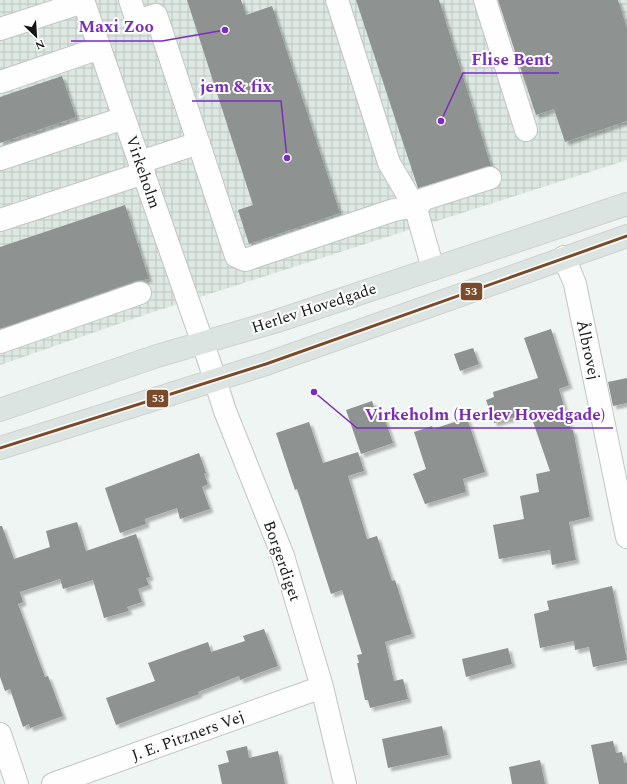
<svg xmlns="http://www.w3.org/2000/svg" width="627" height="784" font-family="Spectral,serif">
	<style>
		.industrial { fill: url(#industrial-grid) }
		.building { fill: #8e9391; filter: url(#shadow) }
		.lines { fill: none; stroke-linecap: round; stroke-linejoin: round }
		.minor-casing { stroke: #c1c5c3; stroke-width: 24 }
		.major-casing { stroke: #cfd1d0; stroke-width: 24 }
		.minor { stroke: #fdfefd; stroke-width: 22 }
		.major { stroke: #dbe4e1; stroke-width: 22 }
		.bus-1-casing { stroke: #fff; stroke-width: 6 }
		.bus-1 { stroke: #7a4b2a; stroke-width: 3 }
		.labels { text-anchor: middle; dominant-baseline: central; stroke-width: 4; stroke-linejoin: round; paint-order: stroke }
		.street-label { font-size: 16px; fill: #141715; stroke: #fff }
		.leader { fill: none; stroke: #7b2cbf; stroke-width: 1.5 }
		.callout-dot { fill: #7b2cbf; stroke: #fff; stroke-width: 1.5 }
		.callout-label { font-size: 17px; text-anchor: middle; font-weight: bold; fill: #7b2cbf; stroke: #fff; stroke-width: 4; stroke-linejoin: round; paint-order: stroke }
		.line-badge { stroke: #fff; stroke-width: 1.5 }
		.badge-label { font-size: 11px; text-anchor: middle; font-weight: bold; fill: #fff }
	</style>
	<defs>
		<pattern id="industrial-grid" width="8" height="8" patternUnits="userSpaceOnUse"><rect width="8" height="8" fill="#dde8e2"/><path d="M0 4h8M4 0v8" fill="none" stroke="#bdc6c1"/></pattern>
		<filter id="shadow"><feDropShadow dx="3.5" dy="3.5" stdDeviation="1" flood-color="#0004"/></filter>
	</defs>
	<rect width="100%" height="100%" fill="#eff5f2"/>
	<!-- industrial -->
	<path class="industrial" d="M0 0H627V160L150 313 0 365Z"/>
	<!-- building -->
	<path class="building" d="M187 0H241L246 15 272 6 340 213 249 244 238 210 253 205Z
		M356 0H439L491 166 418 188Z
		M498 0H618L627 28V121L565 142 554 109 536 115Z
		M62 76 76 117 0 143V97Z
		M125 205 149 279 136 281 0 329V247Z
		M551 329 569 385 559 389 571 430H573L590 517 569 522 576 560 552 565 550 550 499 559 493 525 524 519 520 496 539 492 536 474 550 471 530 413 494 423 486 400 494 397 493 392 538 378 524 338Z
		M473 348 479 364 460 371 454 354Z
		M627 378V403L613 406 608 382Z
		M372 401 375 410 381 408 393 443 361 454 346 410Z
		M467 418 485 472 463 479 466 492 425 504 413 474 426 469 414 432 432 426 433 429Z
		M309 422 323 463 358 452 364 471 348 476 367 539 377 536 392 581 395 580 412 634 385 642 394 681 403 679 408 699 370 708 368 700H365L357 663H359L357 655 362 654 342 590 331 594 297 489 295 490 276 433Z
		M199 453 206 473 204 474 208 484 202 487 210 509 180 519 177 508 145 519 146 524 120 533 105 488Z
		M77 522 86 551 136 534 150 577 146 578 149 585 138 589 142 602 127 607 129 611 104 618 93 580 63 589 60 579 20 592 23 602 18 604 25 623 45 677 48 676 63 716 30 728 29 724 23 727 10 689 5 691 0 677V526H2L14 559 50 547 46 531Z
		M612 586 627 660 593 667 589 647 575 650 574 641 540 648 534 614 549 610 547 601Z
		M264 629 278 666 240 680 239 676 198 692 199 694 116 725 106 698 155 681 148 663 208 642 211 652 245 641 243 636Z
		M508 648 512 664 466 677 462 659Z
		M442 726 448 755 388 768 382 739Z
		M613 741 616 753 622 752 624 763 627 762V784H599L591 745Z
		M247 746 249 758 278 751 285 784H222L218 765 229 762 226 751Z
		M540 760 545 784H512L509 767Z"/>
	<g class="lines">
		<defs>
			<path id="minor" d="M83 0 209 361 225 411 283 556 322 687 345 784
				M130 0 137 21 156 15 236 256 245 260 394 210 410 207 416 209
				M337 0 389 163 416 209
				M485 0 526 130
				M0 29 83 2
				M0 82 100 48
				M0 159 124 118
				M140 162 199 143
				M0 220 144 173
				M564 257 575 284 627 537
				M433 269 416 209 424 199 490 178
				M0 342 140 293
				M0 734 17 784
				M53 784 322 687"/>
			<path id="major" d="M0 410 157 356 277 321 627 204
				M0 448 266 364 627 236"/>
		</defs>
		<!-- minor casing -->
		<use href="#minor" class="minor-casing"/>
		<!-- major casing -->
		<use href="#major" class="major-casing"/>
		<!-- minor -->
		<use href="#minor" class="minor"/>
		<!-- major -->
		<use href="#major" class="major"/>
		<defs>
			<path id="bus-1" d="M0 448 266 364 627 236"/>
		</defs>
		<!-- bus-1 casing -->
		<use href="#bus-1" class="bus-1-casing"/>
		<!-- bus-1 -->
		<use href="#bus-1" class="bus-1"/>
	</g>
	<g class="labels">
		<!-- street labels -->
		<g class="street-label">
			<text transform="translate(143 172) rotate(71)">Virkeholm</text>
			<text transform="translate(314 308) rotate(-18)">Herlev Hovedgade</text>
			<text transform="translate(588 350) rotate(78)">Ålbrovej</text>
			<text transform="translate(282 561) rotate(71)">Borgerdiget</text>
			<text transform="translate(188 736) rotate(-20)">J. E. Pitzners Vej</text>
		</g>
	</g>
	<!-- callouts -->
	<path class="leader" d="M225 30L162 41H71M441 121L463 73H559M287 158L281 101H192M314 392L357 428H613"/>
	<g class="callout-dot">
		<circle cx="225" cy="30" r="4"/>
		<circle cx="441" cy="121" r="4"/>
		<circle cx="287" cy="158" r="4"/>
		<circle cx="314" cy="392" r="4"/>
	</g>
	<g class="callout-label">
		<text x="116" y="32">Maxi Zoo</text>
		<text x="511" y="65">Flise Bent</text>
		<text x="236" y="92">jem &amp; fix</text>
		<text x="485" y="420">Virkeholm (Herlev Hovedgade)</text>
	</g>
	<g class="line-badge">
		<rect x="460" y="282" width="23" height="19" rx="4" fill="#7a4b2a"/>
		<rect x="146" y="389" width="23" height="19" rx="4" fill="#7a4b2a"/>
	</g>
	<g class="badge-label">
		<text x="471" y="295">53</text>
		<text x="158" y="402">53</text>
	</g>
	<!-- north arrow -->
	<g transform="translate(36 36) rotate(155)" stroke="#ffffff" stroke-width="3" paint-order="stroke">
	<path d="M0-3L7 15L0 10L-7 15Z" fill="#141715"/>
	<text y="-6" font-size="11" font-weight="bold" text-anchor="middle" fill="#141715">N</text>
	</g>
</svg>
